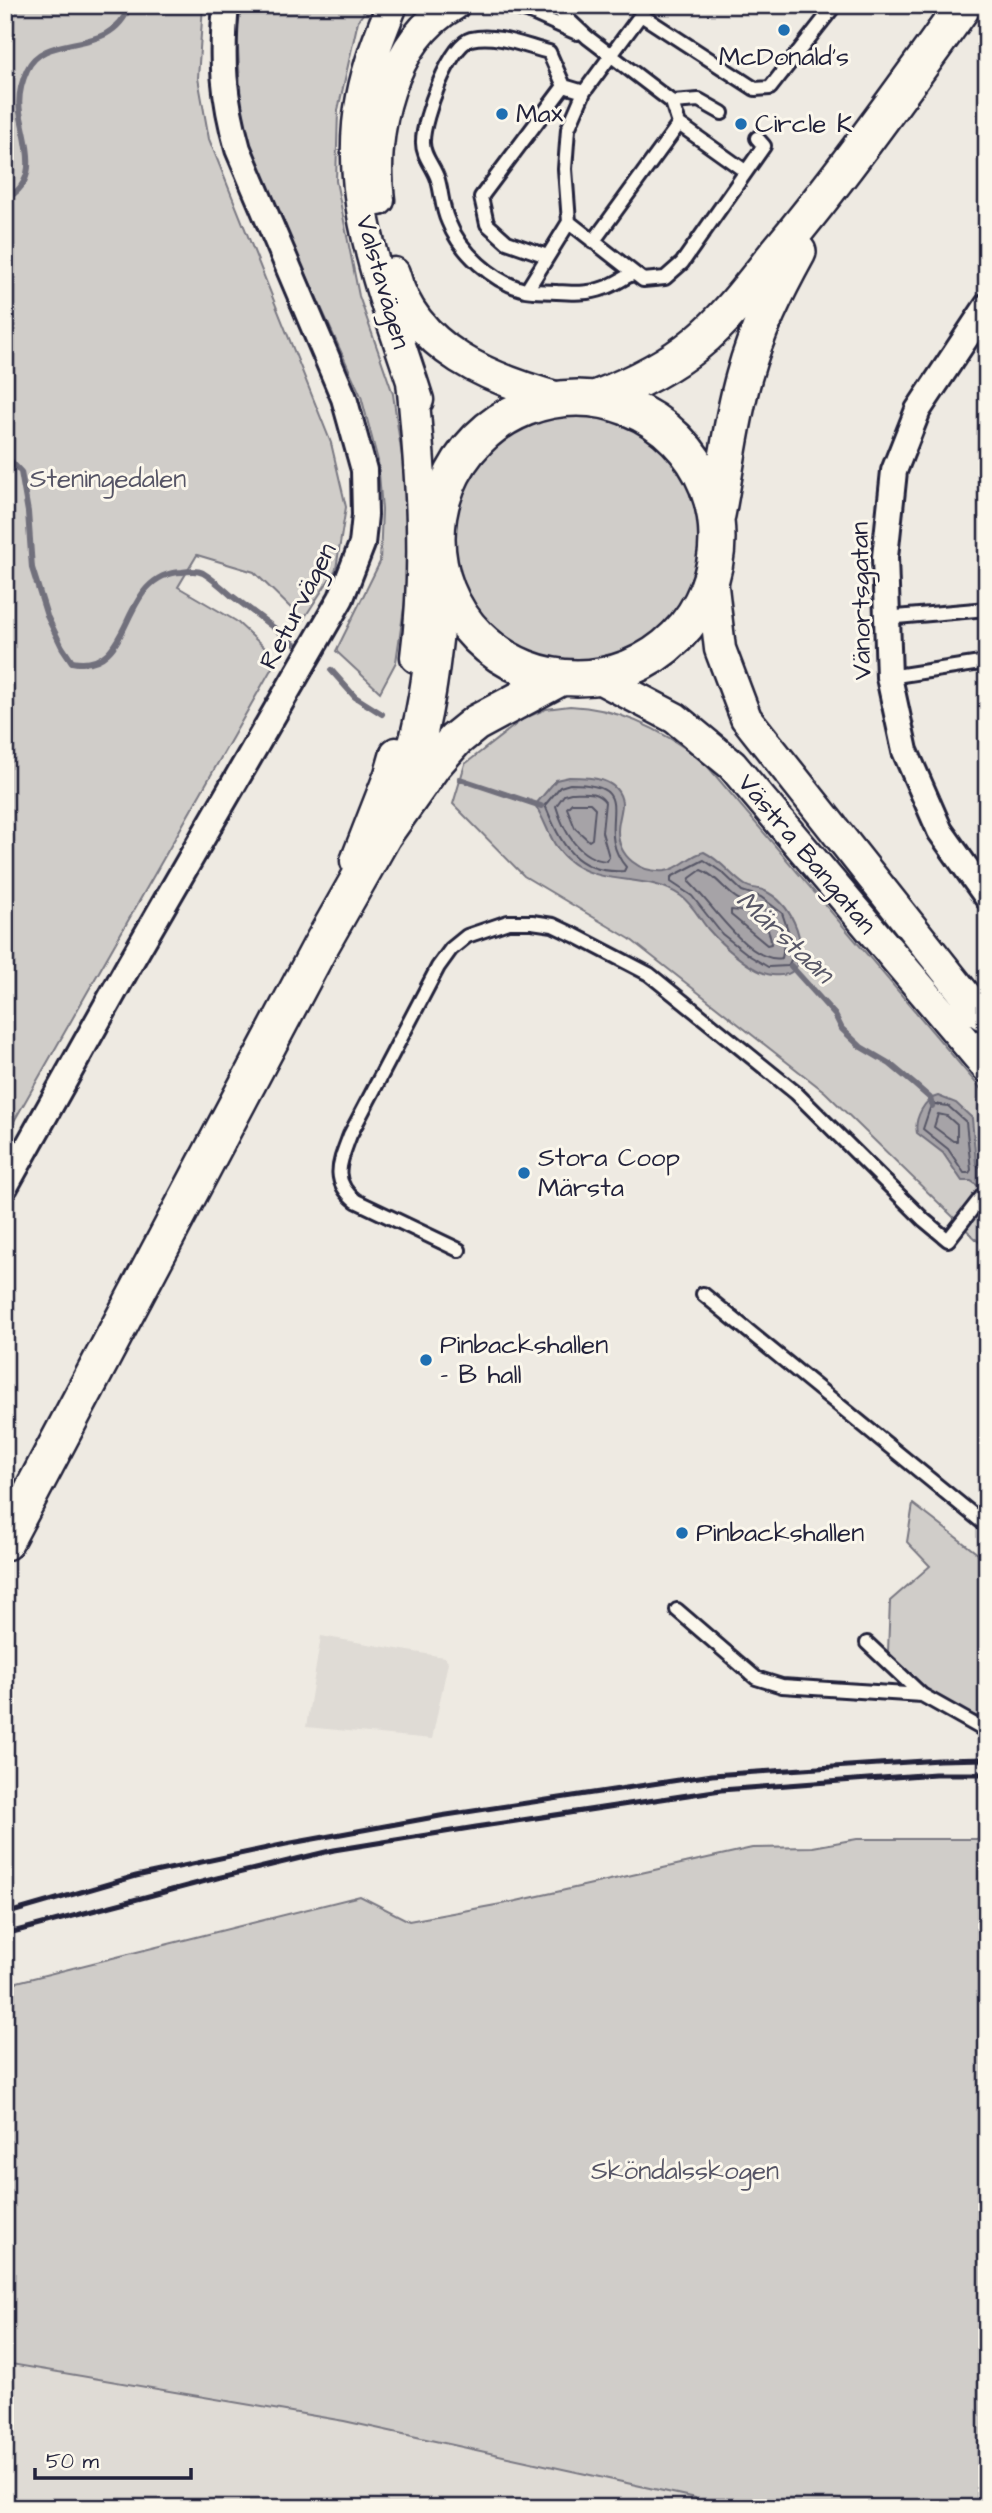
<svg xmlns="http://www.w3.org/2000/svg" width="992" height="2513" font-family="'Architects Daughter',sans-serif">
	<style>
		.built { fill: #dfdbd5 }
		.green { fill: #d0cdc9; stroke: #797882; stroke-width: 2 }
		.water { fill: #a6a3a7; stroke: #716f7c; stroke-width: 2 }
		.lines { fill: none; stroke-linecap: round; stroke-linejoin: round }
		.shore { stroke: #575666; stroke-width: 2 }
		.stream { stroke: #716f7c; stroke-width: 6 }
		.service-casing { stroke: #22223b; stroke-width: 18 }
		.minor-casing { stroke: #22223b; stroke-width: 30 }
		.tertiary-casing { stroke: #22223b; stroke-width: 35 }
		.secondary-casing { stroke: #22223b; stroke-width: 40 }
		.service { stroke: #fbf7ec; stroke-width: 12 }
		.minor { stroke: #fbf7ec; stroke-width: 24 }
		.tertiary { stroke: #fbf7ec; stroke-width: 30 }
		.secondary { stroke: #fbf7ec; stroke-width: 35 }
		.rail { stroke: #22223b; stroke-width: 5 }
		.poi-dot { fill: #1f6fb2; stroke: #fbf7ec; stroke-width: 2.5 }
		.labels { text-anchor: middle; dominant-baseline: central; stroke-width: 6; stroke-linejoin: round; paint-order: stroke }
		.poi-label { font-size: 26px; fill: #22223b; stroke: #fbf7ec; text-anchor: start }
		.street-label { font-size: 26px; fill: #22223b; stroke: #fbf7ec }
		.park-label { font-size: 26px; fill: #565566; stroke: #fbf7ec }
		.water-label { font-size: 28px; font-style: italic; fill: #575666; stroke: #fbf7ec }
	</style>
	<rect width="100%" height="100%" fill="#eeeae2"/>
	<filter id="ink" filterUnits="userSpaceOnUse"><feTurbulence type="fractalNoise" baseFrequency=".0143" numOctaves="2"/><feDisplacementMap in="SourceGraphic" scale="14" xChannelSelector="R" yChannelSelector="G"/><feConvolveMatrix kernelMatrix="1 2 1 2 8 2 1 2 1" color-interpolation-filters="sRGB"/></filter>
	<g filter="url(#ink)">
		<!-- built -->
		<path class="built" d="M321 1636 444 1657 448 1662 432 1739 306 1727Z
			M5 2363 344 2421 695 2498 701 2508H5Z"/>
		<!-- green -->
		<path class="green" d="M5 5H203L198 78 209 139 331 443 346 507 336 569 303 620 254 572 197 555 178 587 236 621 277 659 5 1137Z
			M243 5H369L358 21 338 110 336 181 359 296 393 394 414 540 396 662 380 692 336 651 380 562 382 510 378 461 361 396 269 192 242 125 237 28Z
			M452 538a124 124 0 1 1 248 0a124 124 0 1 1-248 0Z
			M570 706C620 708 666 732 704 762L987 1096V1250L825 1092 630 939 524 876 453 804 465 764 523 719 546 709Z
			M913 1504 987 1561V1718L971 1715 912 1682 888 1652 890 1601 930 1566 907 1542Z
			M857 1839H987V2508H701L695 2498 344 2421 5 2363V1985L360 1896 409 1921 512 1902 752 1848 813 1847Z"/>
		<!-- water -->
		<path class="water" d="M569 777C589 777 619 777 622 803 622 812 618 821 618 831 618 857 640 873 665 871 681 869 689 855 704 852 722 861 731 876 745 885 751 889 759 888 765 891 790 903 806 937 798 963 794 975 784 976 772 975 752 973 721 944 708 929 699 918 693 905 681 896 647 872 600 888 567 859 550 844 547 823 535 805L556 780Z
			M938 1096 956 1103 972 1118 976 1164 987 1172V1192L971 1181H962L943 1153 917 1133C914 1119 924 1099 938 1096Z"/>
		<g class="lines">
			<!-- shore -->
			<path class="shore" d="M570 784C647 784 590 825 626 867L624 871C575 874 561 844 545 805L560 787Z
				M571 793C584 793 597 790 605 802L602 832 609 857 607 861C578 859 563 830 556 806L564 795Z
				M590 803 595 808 592 839 589 841 575 828 567 808 572 803Z
				M704 860 723 873 742 891 761 897 782 913 793 945 792 958 788 966 768 967 750 956 722 934 692 896 671 882V877Z
				M701 870C715 875 723 888 735 897 742 903 752 902 760 906 777 916 787 939 782 958 749 965 711 902 689 882L690 878Z
				M731 910C751 911 771 921 771 944L767 945 731 915Z
				M934 1104 948 1106 966 1122 971 1170 969 1173H964L948 1149 923 1129 930 1108Z
				M938 1114 947 1116 957 1125V1141H953L934 1127Z"/>
			<!-- stream -->
			<path class="stream" d="M5 199C42 182 25 142 20 112 18 99 21 83 27 70 45 29 110 60 130 5
				M5 455 21 472 28 512 32 568 47 616 62 647 72 662C136 675 117 574 182 572 188 571 197 570 203 573 213 579 223 588 232 596 254 612 275 629 296 645
				M331 670 355 697 382 714
				M460 779 541 806
				M791 966 835 1015 842 1029 861 1047 890 1064 914 1084 930 1098 932 1106"/>
			<defs>
				<path id="service" d="M507 5 530 12 577 33
					M553 5 587 37 672 102 679 124 745 171
					M648 5 584 92 568 129 565 169 569 222 643 280 665 278 682 263 764 146 757 138
					M641 15 755 89 770 88 835 5
					M584 92 564 86 549 52C525 46 496 33 471 39 449 45 423 119 423 141 422 156 434 166 438 180 442 194 442 208 448 221 460 252 493 282 525 290 535 292 546 291 557 292 572 293 589 294 604 288 614 285 623 278 632 274
					M672 102 699 100 722 113
					M593 242 679 124
					M547 256 507 242 487 224 481 197 564 86
					M527 290 569 222
					M885 618 987 609
					M889 677 987 662
					M459 1250 356 1201C330 1180 340 1162 350 1135L438 967 451 949 467 936 508 922H532L553 925 574 935 649 974 796 1093 924 1220 948 1240 987 1190
					M703 1294 987 1526
					M677 1610 756 1678 782 1686 922 1695
					M867 1643 922 1695 986 1731"/>
				<path id="minor" d="M987 306 918 410 894 471 885 557 889 677 905 751 940 831 987 897
					M5 1187 129 965 341 598 362 544 365 515 364 470 344 398 238 149C223 96 221 60 226 5"/>
				<path id="tertiary" d="M392 5C380 35 368 65 362 97 341 201 388 303 418 400
					M379 200C370 133 391 40 454 5
					M394 273C414 350 492 380 562 399
					M412 381C421 473 428 565 416 657
					M712 578 720 649 746 718 978 1011 987 1017
					M597 677 675 718 732 765 987 1067
					M356 861 390 774 396 753"/>
				<path id="secondary" d="M437 538a140 140 0 1 1 280 0a140 140 0 1 1-280 0Z
					M595 399C631 385 667 368 697 343 728 318 753 283 778 252 844 173 903 89 964 5
					M717 515C726 469 731 421 744 376 756 332 776 292 798 252
					M400 794C428 726 434 649 441 575
					M5 1542 320 947 383 836 434 764 455 740 476 723 560 678"/>
			</defs>
			<!-- service casing -->
			<use href="#service" class="service-casing"/>
			<!-- minor casing -->
			<use href="#minor" class="minor-casing"/>
			<!-- tertiary casing -->
			<use href="#tertiary" class="tertiary-casing"/>
			<!-- secondary casing -->
			<use href="#secondary" class="secondary-casing"/>
			<!-- service -->
			<use href="#service" class="service"/>
			<!-- minor -->
			<use href="#minor" class="minor"/>
			<!-- tertiary -->
			<use href="#tertiary" class="tertiary"/>
			<!-- secondary -->
			<use href="#secondary" class="secondary"/>
			<!-- rail -->
			<path class="rail" d="M5 1914 136 1876 286 1844 440 1816 712 1775 939 1760 987 1759
				M5 1934 217 1878 334 1850 476 1827 721 1790 935 1774H987"/>
		</g>
	</g>
	<!-- markers -->
	<g class="poi-dot">
		<circle cx="784" cy="30" r="7"/>
		<circle cx="502" cy="114" r="7"/>
		<circle cx="741" cy="124" r="7"/>
		<circle cx="524" cy="1173" r="7"/>
		<circle cx="426" cy="1360" r="7"/>
		<circle cx="682" cy="1533" r="7"/>
	</g>
	<g class="labels">
		<!-- poi labels -->
		<g class="poi-label">
			<text x="784" y="57" text-anchor="middle">McDonald's</text>
			<text x="516" y="114">Max</text>
			<text x="755" y="124">Circle K</text>
			<text x="538" y="1158">Stora Coop<tspan x="538" dy="30">Märsta</tspan></text>
			<text x="440" y="1345">Pinbackshallen<tspan x="440" dy="30">- B hall</tspan></text>
			<text x="696" y="1533">Pinbackshallen</text>
		</g>
		<!-- street labels -->
		<g class="street-label">
			<text transform="translate(383 282) rotate(74)">Valstavägen</text>
			<text transform="translate(861 601) rotate(-91)">Vänortsgatan</text>
			<text transform="translate(298 606) rotate(-63)">Returvägen</text>
			<text transform="translate(807 854) rotate(50)">Västra Bangatan</text>
		</g>
		<!-- park labels -->
		<g class="park-label">
			<text x="108" y="479">Steningedalen</text>
			<text x="685" y="2171">Sköndalsskogen</text>
		</g>
		<!-- water labels -->
		<g class="water-label">
			<text transform="translate(785 937) rotate(43)">Märstaån</text>
		</g>
	</g>
	<!-- margin -->
	<rect width="992" height="2513" fill="none" stroke="#fbf7ec" stroke-width="28"/>
	<rect x="14" y="14" width="964" height="2485" fill="none" stroke="#22223b" stroke-width="2.5" filter="url(#ink)"/>
	<!-- scale -->
	<path d="M35 2468v10h156v-10" fill="none" stroke="#22223b" stroke-width="3.5"/>
	<text x="46" y="2468" font-size="21" fill="#22223b" stroke="#fbf7ec" stroke-width="5" paint-order="stroke">50 m</text>
</svg>
